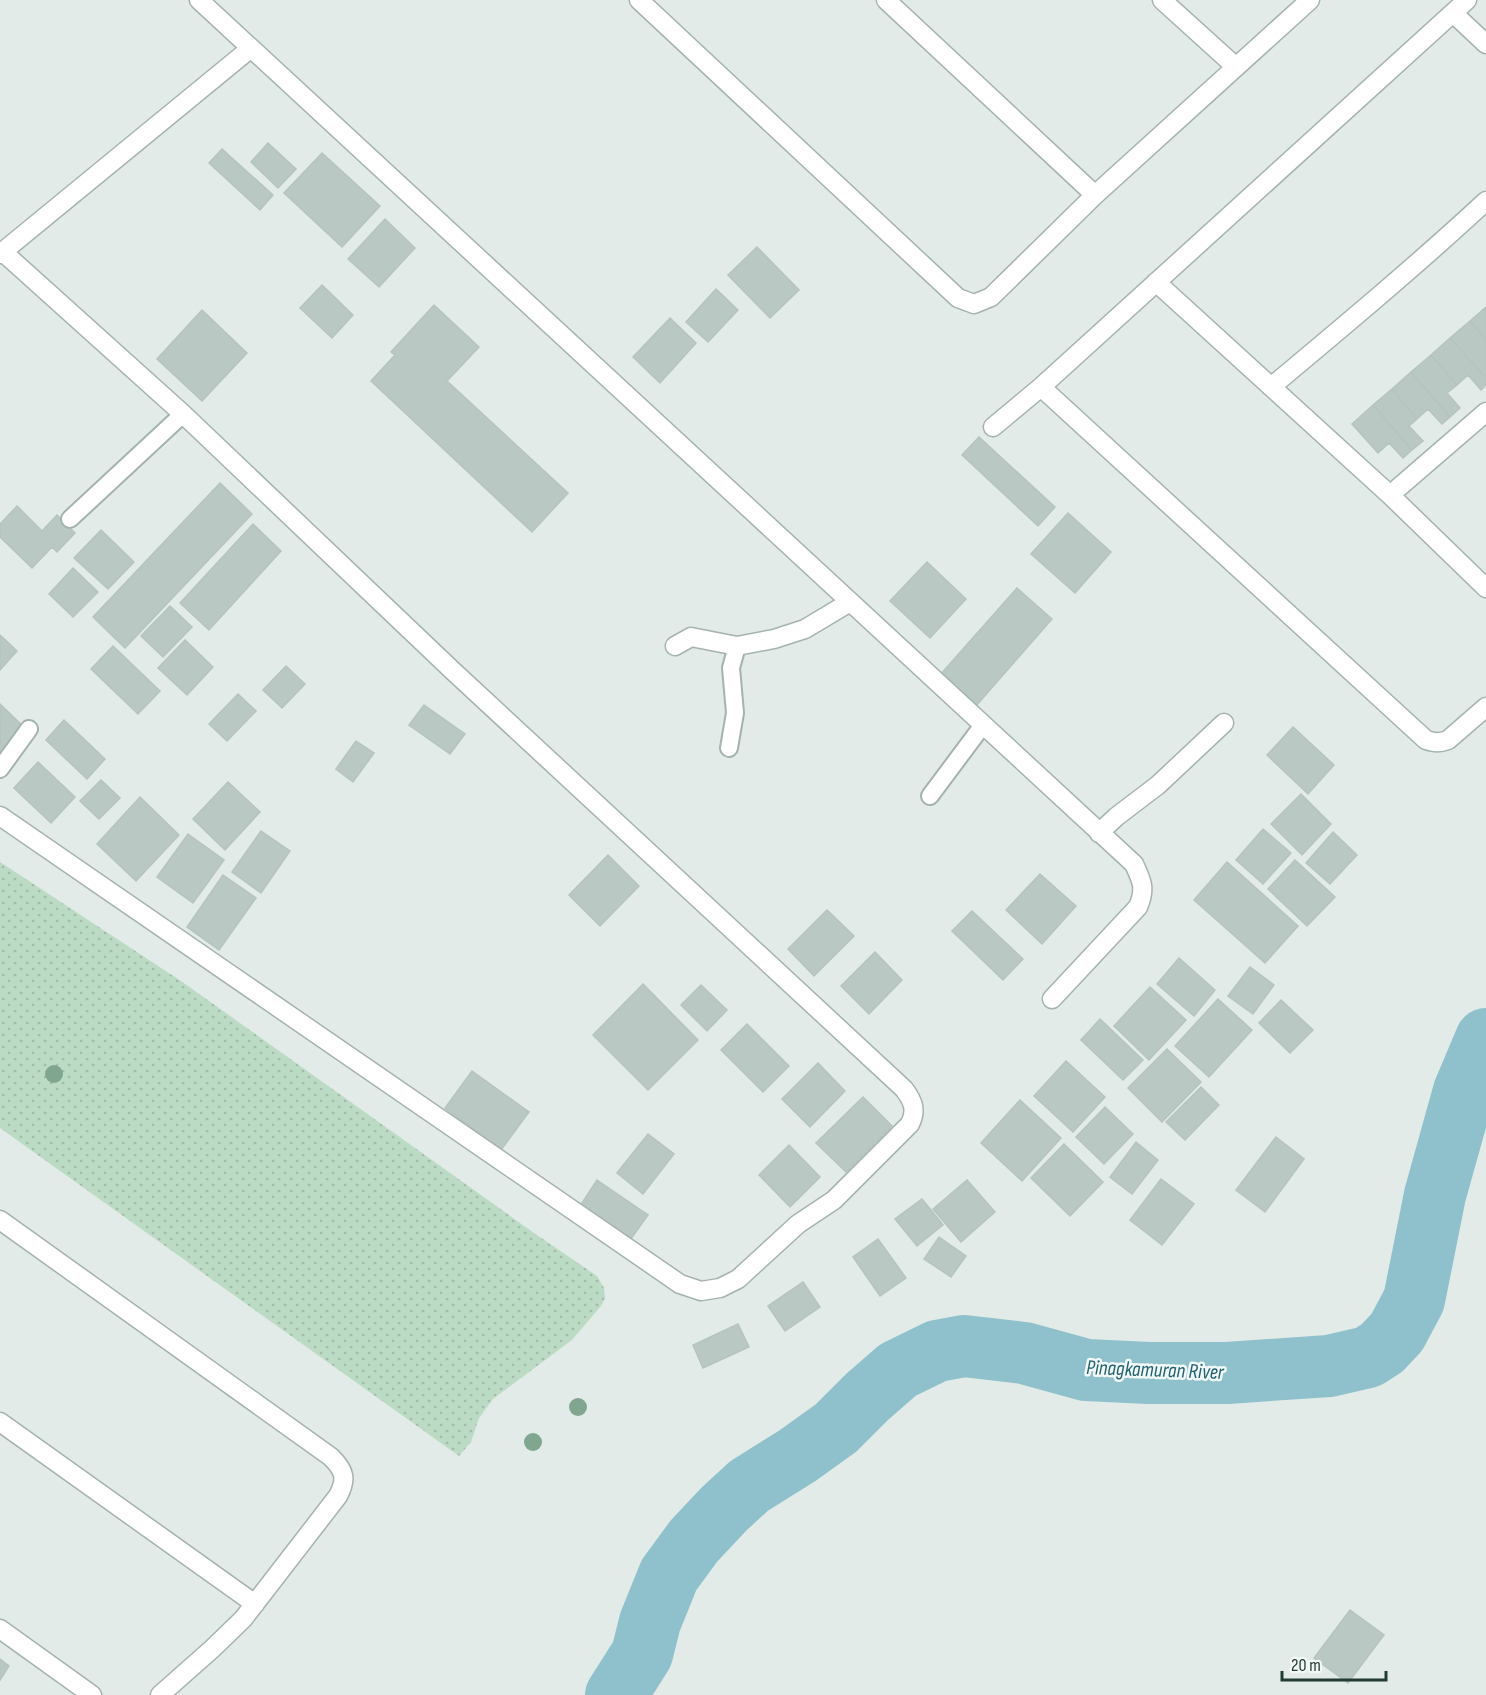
<svg xmlns="http://www.w3.org/2000/svg" width="1486" height="1695" font-family="'Sofia Sans Condensed',sans-serif">
	<style>
		.grass { fill: url(#grass-dots) }
		.lines { fill: none; stroke-linecap: round; stroke-linejoin: round }
		.river { stroke: #8ec1cc; stroke-width: 62 }
		.building { fill: #bac8c3; stroke: #b5c4be; stroke-width: 1.5 }
		.service-casing { stroke: #a5b3ae; stroke-width: 20 }
		.minor-casing { stroke: #a5b3ae; stroke-width: 21 }
		.service { stroke: #fff; stroke-width: 16 }
		.minor { stroke: #fff; stroke-width: 18 }
		.tree { fill: #80a690 }
		.labels { text-anchor: middle; dominant-baseline: central; stroke-width: 5; stroke-linejoin: round; paint-order: stroke }
		.water-label { font-size: 21px; font-style: italic; fill: #226372; stroke: #f2f8f5 }
	</style>
	<defs>
		<pattern id="grass-dots" width="8" height="8" patternUnits="userSpaceOnUse" patternTransform="scale(1.5)"><rect width="8" height="8" fill="#bcdbc5"/><path d="M2 2h.1M6 6h.1" fill="none" stroke="#a1bdaa" stroke-width="1.8" stroke-linecap="round"/></pattern>
	</defs>
	<rect width="100%" height="100%" fill="#e2ebe7"/>
	<!-- grass -->
	<path class="grass" d="M0 862 181 981 534 1233 597 1276 604 1288 605 1298 601 1306 572 1340 493 1399 479 1418 471 1442 459 1456 0 1128Z"/>
	<g class="lines">
		<!-- river -->
		<path class="river" d="M616 1695 642 1654 650 1622 669 1575 694 1541 724 1509 749 1486 797 1456 836 1428 867 1397 898 1370 937 1351 964 1346 1024 1353 1086 1370 1149 1373H1227L1329 1366 1368 1357 1382 1348 1397 1332 1414 1300 1435 1195 1464 1091 1486 1039"/>
	</g>
	<!-- building -->
	<path class="building" d="M268 143 296 169 278 188 251 162Z
		M222 149 273 195 260 210 209 163Z
		M322 153 380 206 342 247 284 193Z
		M385 219 415 248 379 287 348 259Z
		M757 247 799 290 770 318 728 275Z
		M322 285 353 315 332 338 300 308Z
		M716 289 738 310 708 342 686 322Z
		M434 305 479 347 447 381 568 493 532 532 371 381 395 355 391 352Z
		M1486 307V339L1470 321Z
		M202 310 247 353 202 401 157 359Z
		M670 318 696 343 660 383 633 357Z
		M1470 321 1486 339V378L1450 338Z
		M1450 338 1486 378V385L1481 390 1468 375 1457 385 1431 355Z
		M1431 355 1457 385 1447 393 1460 408 1450 417 1411 372Z
		M1411 372 1450 417 1442 424 1428 409 1417 419 1392 389Z
		M1392 389 1417 419 1409 426 1423 441 1412 450 1373 405Z
		M1373 405 1412 450 1403 458 1389 443 1378 453 1352 424Z
		M979 437 1055 507 1038 526 962 455Z
		M220 483 252 514 125 648 93 617Z
		M17 506 42 531 57 515 75 533 57 552 52 547 32 568 0 537V524Z
		M1068 513 1111 552 1075 593 1031 554Z
		M253 524 281 551 209 630 180 603Z
		M101 530 134 562 108 589 74 558Z
		M927 562 966 599 930 638 890 601Z
		M73 568 98 592 73 617 49 594Z
		M1017 588 1052 619 976 706 940 675Z
		M170 606 192 627 163 657 141 636Z
		M0 635 17 651 0 670Z
		M185 640 213 667 187 695 158 668Z
		M113 646 160 691 138 714 91 669Z
		M286 666 305 684 282 708 263 690Z
		M238 694 256 711 227 741 209 724Z
		M0 704 26 729 0 755Z
		M424 705 465 734 450 754 409 725Z
		M64 720 105 759 87 779 46 740Z
		M1293 727 1334 765 1308 794 1267 755Z
		M356 741 374 753 353 782 336 769Z
		M38 762 75 797 51 823 14 788Z
		M101 780 120 798 99 819 80 801Z
		M228 782 260 812 225 850 193 819Z
		M1301 794 1331 824 1302 855 1271 824Z
		M140 797 179 835 136 881 97 844Z
		M1263 829 1291 853 1263 884 1236 860Z
		M261 831 290 851 261 893 232 872Z
		M1333 832 1357 855 1330 884 1306 863Z
		M188 834 224 860 193 903 157 877Z
		M608 855 639 886 600 926 569 895Z
		M1295 860 1335 897 1307 926 1268 889Z
		M1227 862 1298 926 1265 963 1194 900Z
		M1040 874 1076 906 1042 944 1006 910Z
		M223 875 256 898 219 950 187 927Z
		M827 910 854 936 814 976 788 949Z
		M972 911 1023 959 1003 980 952 931Z
		M875 952 902 980 869 1014 841 986Z
		M1179 958 1215 990 1194 1016 1157 984Z
		M1250 967 1274 985 1253 1014 1228 996Z
		M643 984 698 1040 648 1090 593 1035Z
		M701 985 727 1010 707 1031 681 1005Z
		M1150 987 1186 1020 1149 1060 1114 1026Z
		M1218 999 1252 1030 1209 1077 1175 1046Z
		M1281 1000 1313 1030 1290 1053 1259 1023Z
		M1100 1019 1143 1060 1123 1080 1081 1040Z
		M747 1024 789 1066 763 1092 721 1050Z
		M1167 1049 1201 1082 1162 1122 1128 1088Z
		M1066 1061 1105 1097 1073 1132 1034 1096Z
		M818 1063 845 1091 810 1127 782 1099Z
		M472 1071 529 1112 501 1150 445 1108Z
		M1201 1087 1219 1105 1185 1140 1166 1122Z
		M863 1097 892 1126 846 1172 816 1143Z
		M1020 1100 1061 1138 1022 1181 981 1143Z
		M1105 1107 1133 1134 1104 1164 1076 1137Z
		M648 1134 674 1154 643 1194 617 1173Z
		M1276 1137 1304 1159 1265 1212 1236 1190Z
		M1136 1142 1158 1160 1132 1194 1110 1177Z
		M1064 1144 1103 1182 1070 1216 1031 1178Z
		M789 1145 820 1177 790 1207 759 1175Z
		M1161 1179 1194 1204 1162 1245 1130 1220Z
		M597 1180 648 1215 628 1243 578 1209Z
		M967 1180 995 1212 961 1242 933 1209Z
		M922 1199 943 1225 917 1246 895 1219Z
		M939 1237 966 1256 951 1277 924 1259Z
		M878 1239 906 1278 880 1296 853 1257Z
		M803 1282 820 1307 785 1331 768 1306Z
		M738 1324 749 1347 703 1368 693 1345Z
		M1350 1610 1384 1635 1348 1683 1314 1658Z
		M0 1659 9 1666 0 1680Z"/>
	<g class="lines">
		<defs>
			<path id="service" d="M70 519 183 414
				M729 748 735 713 731 668 737 646
				M0 769 29 729
				M930 796 983 725"/>
			<path id="minor" d="M199 0 1134 864C1142 881 1146 889 1138 907L1052 999
				M639 0 958 298 974 304 991 297 1095 195 1310 0
				M886 0 1095 195
				M1162 0 1236 67
				M1453 13 1486 44
				M0 254 251 48
				M1156 282 1390 495 1486 588
				M1041 387 1426 740C1435 743 1440 743 1448 740L1486 707
				M1271 387C1344 326 1417 265 1486 201
				M993 427 1041 387 1467 0
				M1390 495 1486 412
				M675 646 691 637 737 646 774 639 805 629 850 602
				M0 816 680 1284 701 1291 720 1288 738 1279 798 1224 834 1200 910 1124C917 1110 913 1101 904 1089L453 671 183 414 3 252
				M1099 833 1116 817 1158 785 1224 723
				M0 1220 331 1457C345 1471 347 1479 338 1496L243 1619 212 1649 160 1695
				M0 1422 255 1604
				M0 1629 92 1695"/>
		</defs>
		<!-- service casing -->
		<use href="#service" class="service-casing"/>
		<!-- minor casing -->
		<use href="#minor" class="minor-casing"/>
		<!-- service -->
		<use href="#service" class="service"/>
		<!-- minor -->
		<use href="#minor" class="minor"/>
	</g>
	<!-- trees -->
	<g class="tree">
		<circle cx="54" cy="1074" r="9"/>
		<circle cx="578" cy="1407" r="9"/>
		<circle cx="533" cy="1442" r="9"/>
	</g>
	<g class="labels">
		<!-- water labels -->
		<g class="water-label">
			<text transform="translate(1155 1370) rotate(2)">Pinagkamuran River</text>
		</g>
	</g>
	<!-- scale -->
	<path d="M1282 1671v9h104v-9" fill="none" stroke="#233b35" stroke-width="3"/>
	<text x="1291" y="1671" font-size="18" fill="#233b35" stroke="#f2f8f5" stroke-width="4.5" paint-order="stroke">20 m</text>
</svg>
